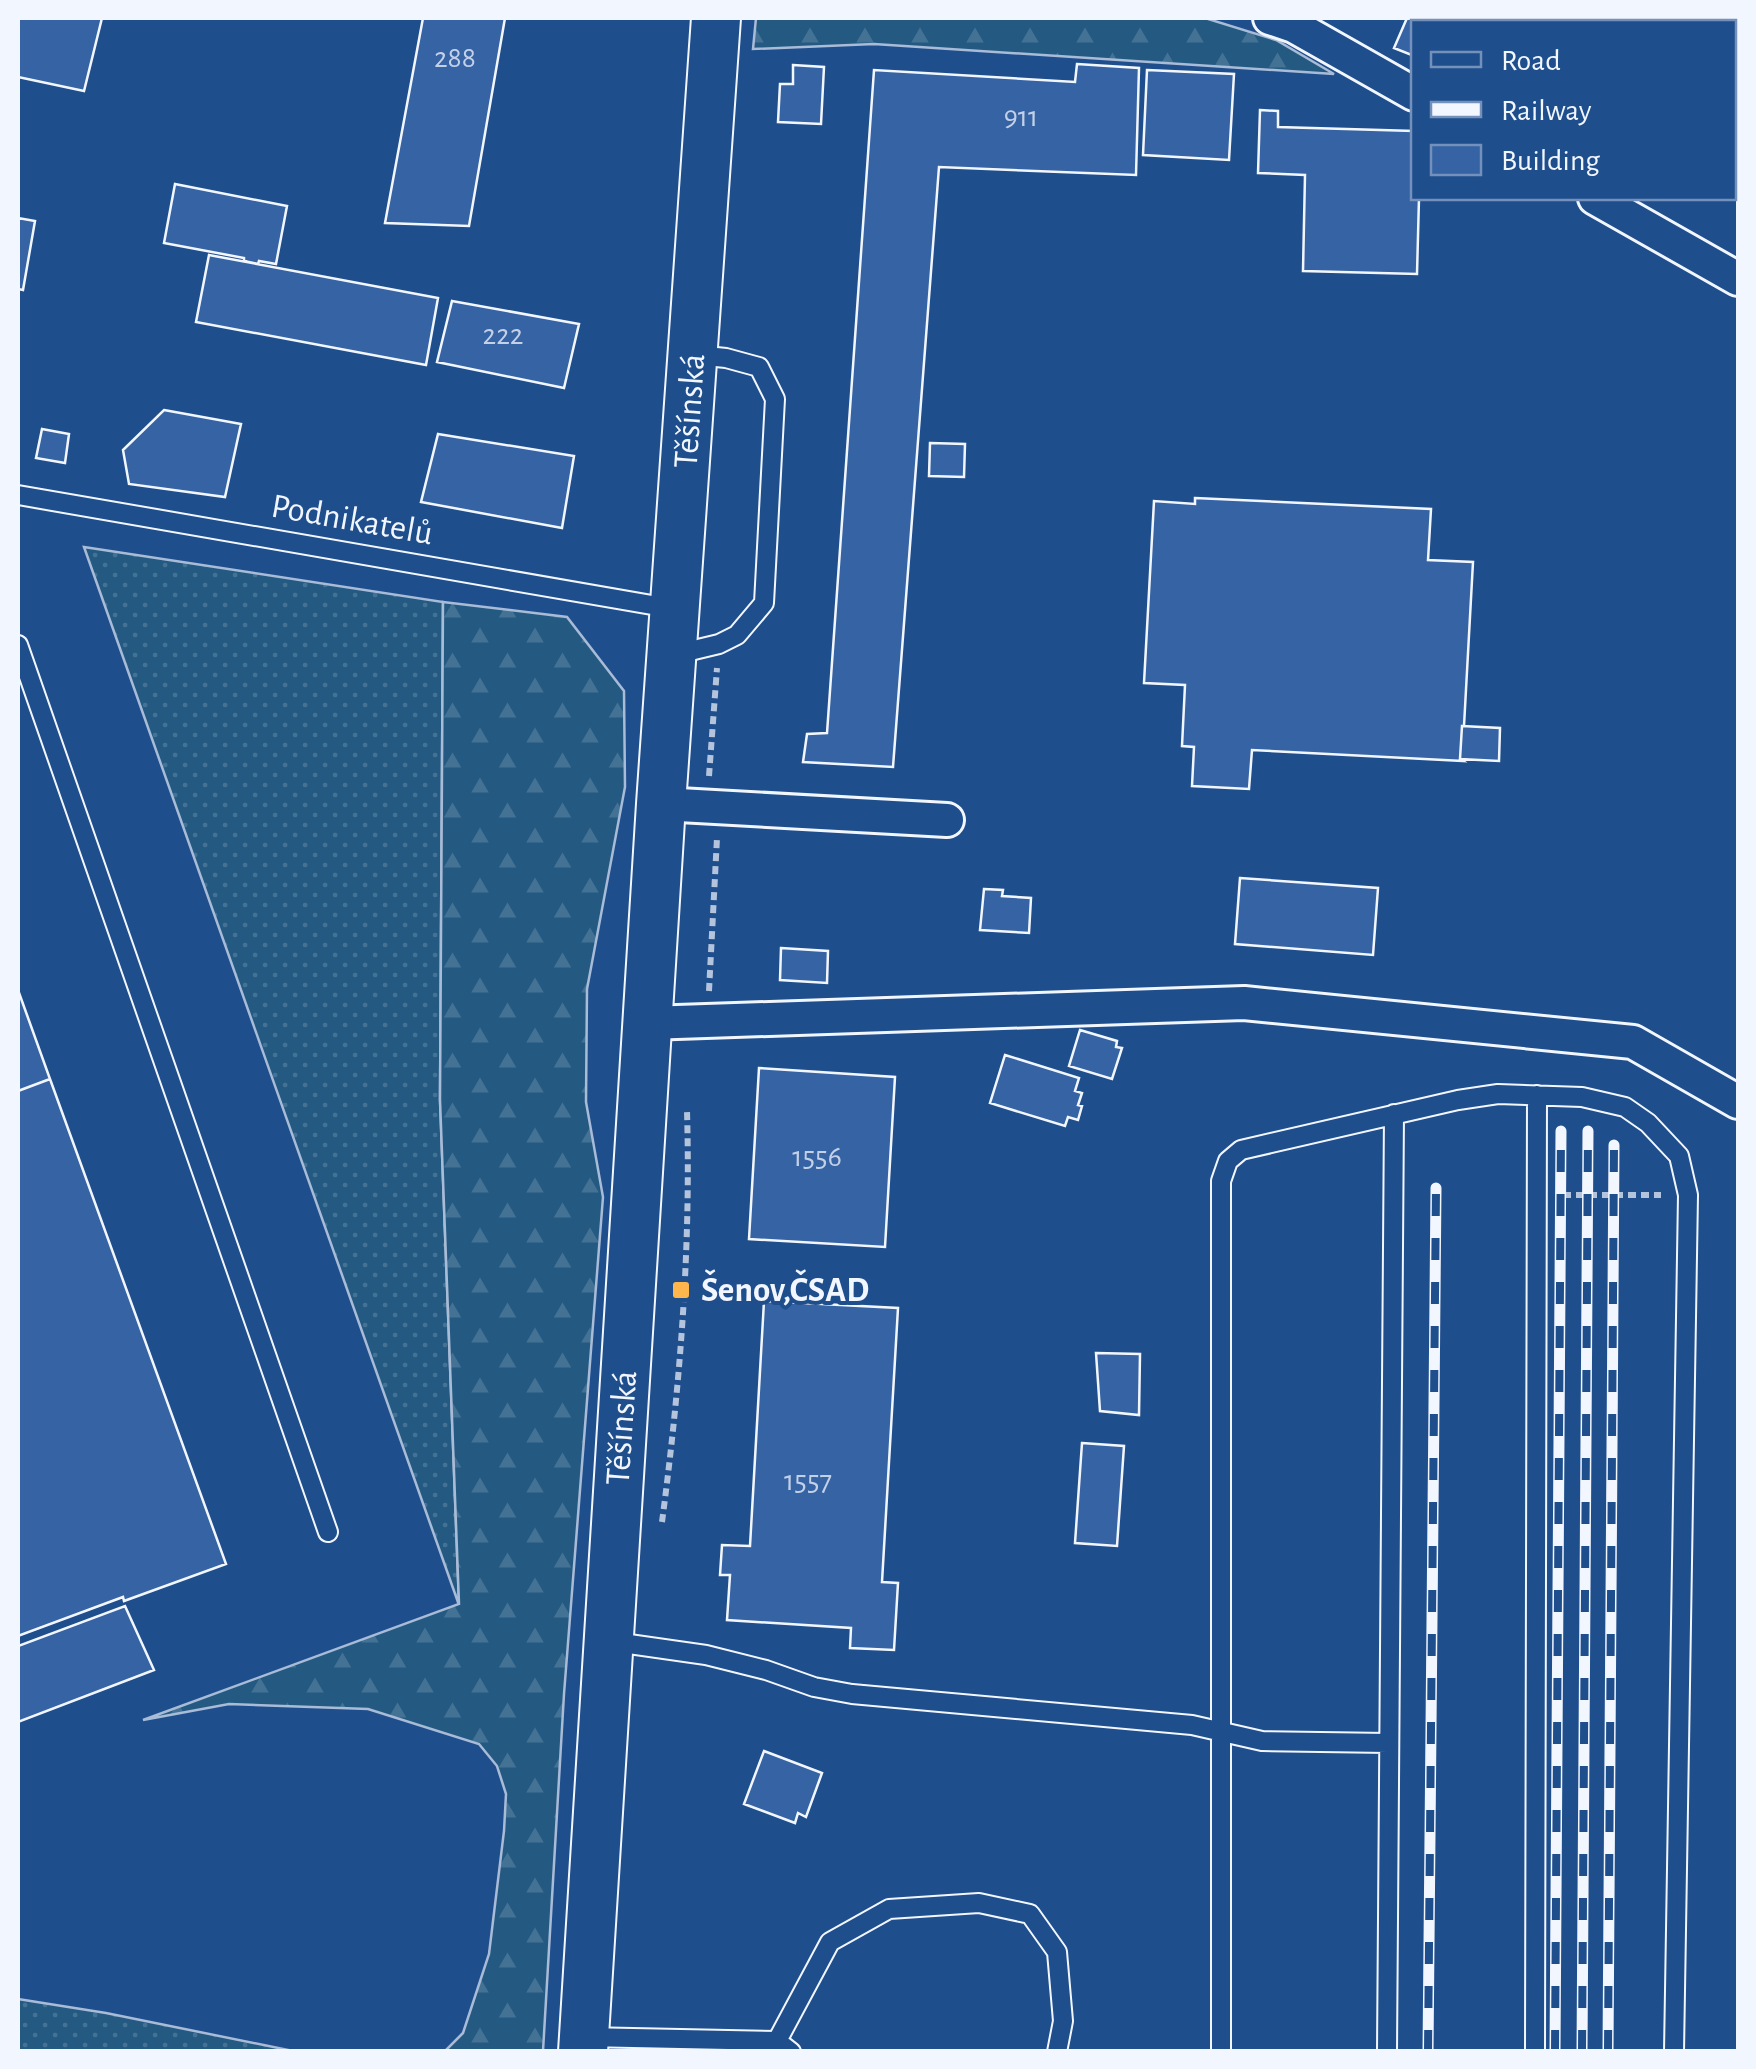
<svg xmlns="http://www.w3.org/2000/svg" width="1756" height="2069" font-family="'Alegreya Sans',sans-serif">
	<style>
		.grass { fill: url(#grass-dots); stroke: #a8bbd7; stroke-width: 2.5 }
		.forest { fill: url(#forest-firs); stroke: #a8bbd7; stroke-width: 2.5 }
		.building { fill: #3563a3; stroke: #f2f6ff; stroke-width: 2.5 }
		.lines { fill: none; stroke-linecap: round; stroke-linejoin: round }
		.service-casing { stroke: #f2f6ff; stroke-width: 22 }
		.minor-casing { stroke: #f2f6ff; stroke-width: 38 }
		.secondary-casing { stroke: #f2f6ff; stroke-width: 52 }
		.path { stroke: #b3c4dc; stroke-width: 6; stroke-dasharray: 8 5; stroke-linecap: butt }
		.service { stroke: #1f4e8c; stroke-width: 18 }
		.minor { stroke: #1f4e8c; stroke-width: 32 }
		.secondary { stroke: #1f4e8c; stroke-width: 48 }
		.rail-casing { stroke: #f2f6ff; stroke-width: 11 }
		.rail { stroke: #1f4e8c; stroke-width: 8; stroke-dasharray: 22; stroke-linecap: butt }
		.poi-dot { fill: #ffb74d; stroke: #1f4e8c; stroke-width: 4 }
		.labels { text-anchor: middle; dominant-baseline: central; stroke-width: 8; stroke-linejoin: round; paint-order: stroke }
		.number-label { font-size: 30px; fill: #c3d1e8 }
		.street-label { font-size: 35px; fill: #f2f6ff; stroke: #1f4e8c }
		.poi-label { font-size: 35px; font-weight: bold; fill: #f2f6ff; stroke: #1f4e8c; text-anchor: start }
	</style>
	<defs>
		<pattern id="grass-dots" width="8" height="8" patternUnits="userSpaceOnUse" patternTransform="scale(2.5)"><rect width="8" height="8" fill="#245a82"/><path d="M2 2h.1M6 6h.1" fill="none" stroke="#447295" stroke-width="1.8" stroke-linecap="round"/></pattern>
		<pattern id="forest-firs" width="22" height="20" patternUnits="userSpaceOnUse" patternTransform="scale(2.5)"><rect width="22" height="20" fill="#245a82"/><path d="M5 1l3.5 6h-7zM16 11l3.5 6h-7z" fill="#447295"/></pattern>
	</defs>
	<rect width="100%" height="100%" fill="#1f4e8c"/>
	<!-- grass -->
	<path class="grass" d="M84 547 443 602 440 1100 459 1605Z
		M18 1999 106 2013 293 2051H18Z"/>
	<!-- forest -->
	<path class="forest" d="M756 18H1205L1276 40 1334 74 874 44 753 49Z
		M443 602 567 617 624 691 625 787 587 989 586 1102 603 1197 564 1694 543 2051H445L463 2033 489 1954 504 1831 506 1794 497 1766 479 1744 368 1709 229 1704 143 1720 459 1604 440 1100Z"/>
	<!-- building -->
	<path class="building" d="M18 18H102L84 91 18 77Z
		M423 18H505L469 226 385 223Z
		M1407 18H1436L1448 22H1414V56L1394 48Z
		M1684 18H1717L1714 22H1680Z
		M1077 64 1139 68 1136 175 939 167 893 767 803 762 807 734 827 733 874 70 1075 82Z
		M793 65 824 67 821 124 778 122 780 84H793Z
		M1147 70 1234 74 1229 160 1143 155Z
		M1260 110 1278 111V127L1414 131V198H1419L1417 274 1303 271 1305 175 1258 173Z
		M1738 134V172L1734 169V142Z
		M175 184 287 206 276 264 259 261 258 264 244 261V258L164 243Z
		M18 218 35 221 23 290 18 289Z
		M209 255 438 298 426 365 196 322Z
		M452 301 579 324 564 388 437 362Z
		M164 410 241 424 225 497 129 484 123 450Z
		M42 429 69 434 65 463 36 458Z
		M438 434 574 456 562 528 421 502Z
		M930 443 965 444 964 477 929 476Z
		M1195 498 1431 509 1428 560 1473 562 1464 726H1462L1460 759 1463 761 1252 750 1249 789 1192 786 1194 747 1182 746 1185 685 1144 683 1154 501 1195 504Z
		M1462 726 1500 728 1499 761 1460 759Z
		M1240 878 1378 888 1373 955 1235 944Z
		M984 889 1003 890 1002 896 1031 898 1029 933 980 930Z
		M781 948 828 951 827 983 780 980Z
		M18 990 50 1079 18 1091Z
		M1080 1030 1117 1041 1116 1047 1122 1048 1112 1079 1069 1066Z
		M1005 1055 1079 1078 1075 1091 1082 1093 1078 1105 1082 1106 1078 1120 1068 1117 1065 1126 990 1103Z
		M759 1068 895 1077 885 1247 749 1239Z
		M50 1079 226 1564 124 1601 123 1597 18 1636V1091Z
		M764 1301 898 1308 882 1582 898 1583 894 1650 850 1648 851 1628 727 1620 730 1575H720L722 1545 750 1546Z
		M1096 1353 1140 1354 1139 1415 1100 1411Z
		M1082 1443 1124 1446 1117 1546 1075 1543Z
		M125 1606 154 1670 18 1722V1646Z
		M764 1751 822 1773 806 1817 798 1813 795 1823 744 1804Z"/>
	<g class="lines">
		<defs>
			<path id="service" d="M18 495 675 609
				M18 645 328 1532
				M673 653 694 650 719 644 737 635 764 603 775 399 759 367 726 358 696 355
				M608 1641 706 1655 766 1670 814 1687 852 1694 1192 1725 1262 1741 1388 1743
				M585 2037 777 2041 791 2052
				M777 2041 830 1942 889 1909 979 1903 1030 1914 1057 1952 1063 2021 1057 2052
				M1221 2052V1181L1228 1161 1241 1150 1458 1100 1498 1094 1582 1097 1625 1107 1648 1123 1679 1156 1688 1195 1674 2052
				M1387 2052 1394 1114
				M1535 2052 1537 1095"/>
			<path id="minor" d="M1270 18 1294 26 1414 94
				M1595 198 1738 279
				M661 804 947 820
				M648 1023 1244 1003 1633 1042 1738 1102"/>
			<path id="secondary" d="M583 2052 661 804 716 18"/>
		</defs>
		<!-- service casing -->
		<use href="#service" class="service-casing"/>
		<!-- minor casing -->
		<use href="#minor" class="minor-casing"/>
		<!-- secondary casing -->
		<use href="#secondary" class="secondary-casing"/>
		<!-- path -->
		<path class="path" d="M709 776 717 668
			M709 991 717 838
			M1563 1195H1661
			M662 1522C680 1386 691 1248 687 1111"/>
		<!-- service -->
		<use href="#service" class="service"/>
		<!-- minor -->
		<use href="#minor" class="minor"/>
		<!-- secondary -->
		<use href="#secondary" class="secondary"/>
		<defs>
			<path id="rail" d="M1428 2052 1436 1188
				M1555 2052 1561 1131
				M1582 2052 1588 1131
				M1608 2052 1614 1145"/>
		</defs>
		<!-- rail casing -->
		<use href="#rail" class="rail-casing"/>
		<!-- rail -->
		<use href="#rail" class="rail"/>
	</g>
	<!-- markers -->
	<rect class="poi-dot" x="671" y="1280" width="20" height="20" rx="5"/>
	<g class="labels">
		<!-- number labels -->
		<g class="number-label">
			<text x="455" y="58">288</text>
			<text x="1021" y="117">911</text>
			<text x="503" y="335">222</text>
			<text x="817" y="1157">1556</text>
			<text x="808" y="1481">1557</text>
		</g>
		<!-- street labels -->
		<g class="street-label">
			<text transform="translate(690 411) rotate(-86)">Těšínská</text>
			<text transform="translate(352 520) rotate(10)">Podnikatelů</text>
			<text transform="translate(622 1428) rotate(-86)">Těšínská</text>
		</g>
		<!-- poi labels -->
		<g class="poi-label">
			<text x="701" y="1290">Šenov,ČSAD</text>
		</g>
	</g>
	<!-- border -->
	<rect width="1756" height="2069" fill="none" stroke="#f2f6ff" stroke-width="40"/>
	<!-- legend -->
	<rect x="1411" y="20" width="325" height="180" fill="#1f4e8c" stroke="#7391ba" stroke-width="2.5"/>
	<rect x="1431" y="52" width="50" height="15" fill="#1f4e8c" stroke="#7391ba" stroke-width="2.5"/>
	<text x="1501" y="70" font-size="30" fill="#f2f6ff">Road</text>
	<rect x="1431" y="102" width="50" height="15" fill="#f2f6ff" stroke="#7391ba" stroke-width="2.5"/>
	<text x="1501" y="120" font-size="30" fill="#f2f6ff">Railway</text>
	<rect x="1431" y="145" width="50" height="30" fill="#3563a3" stroke="#7391ba" stroke-width="2.5"/>
	<text x="1501" y="170" font-size="30" fill="#f2f6ff">Building</text>
</svg>
